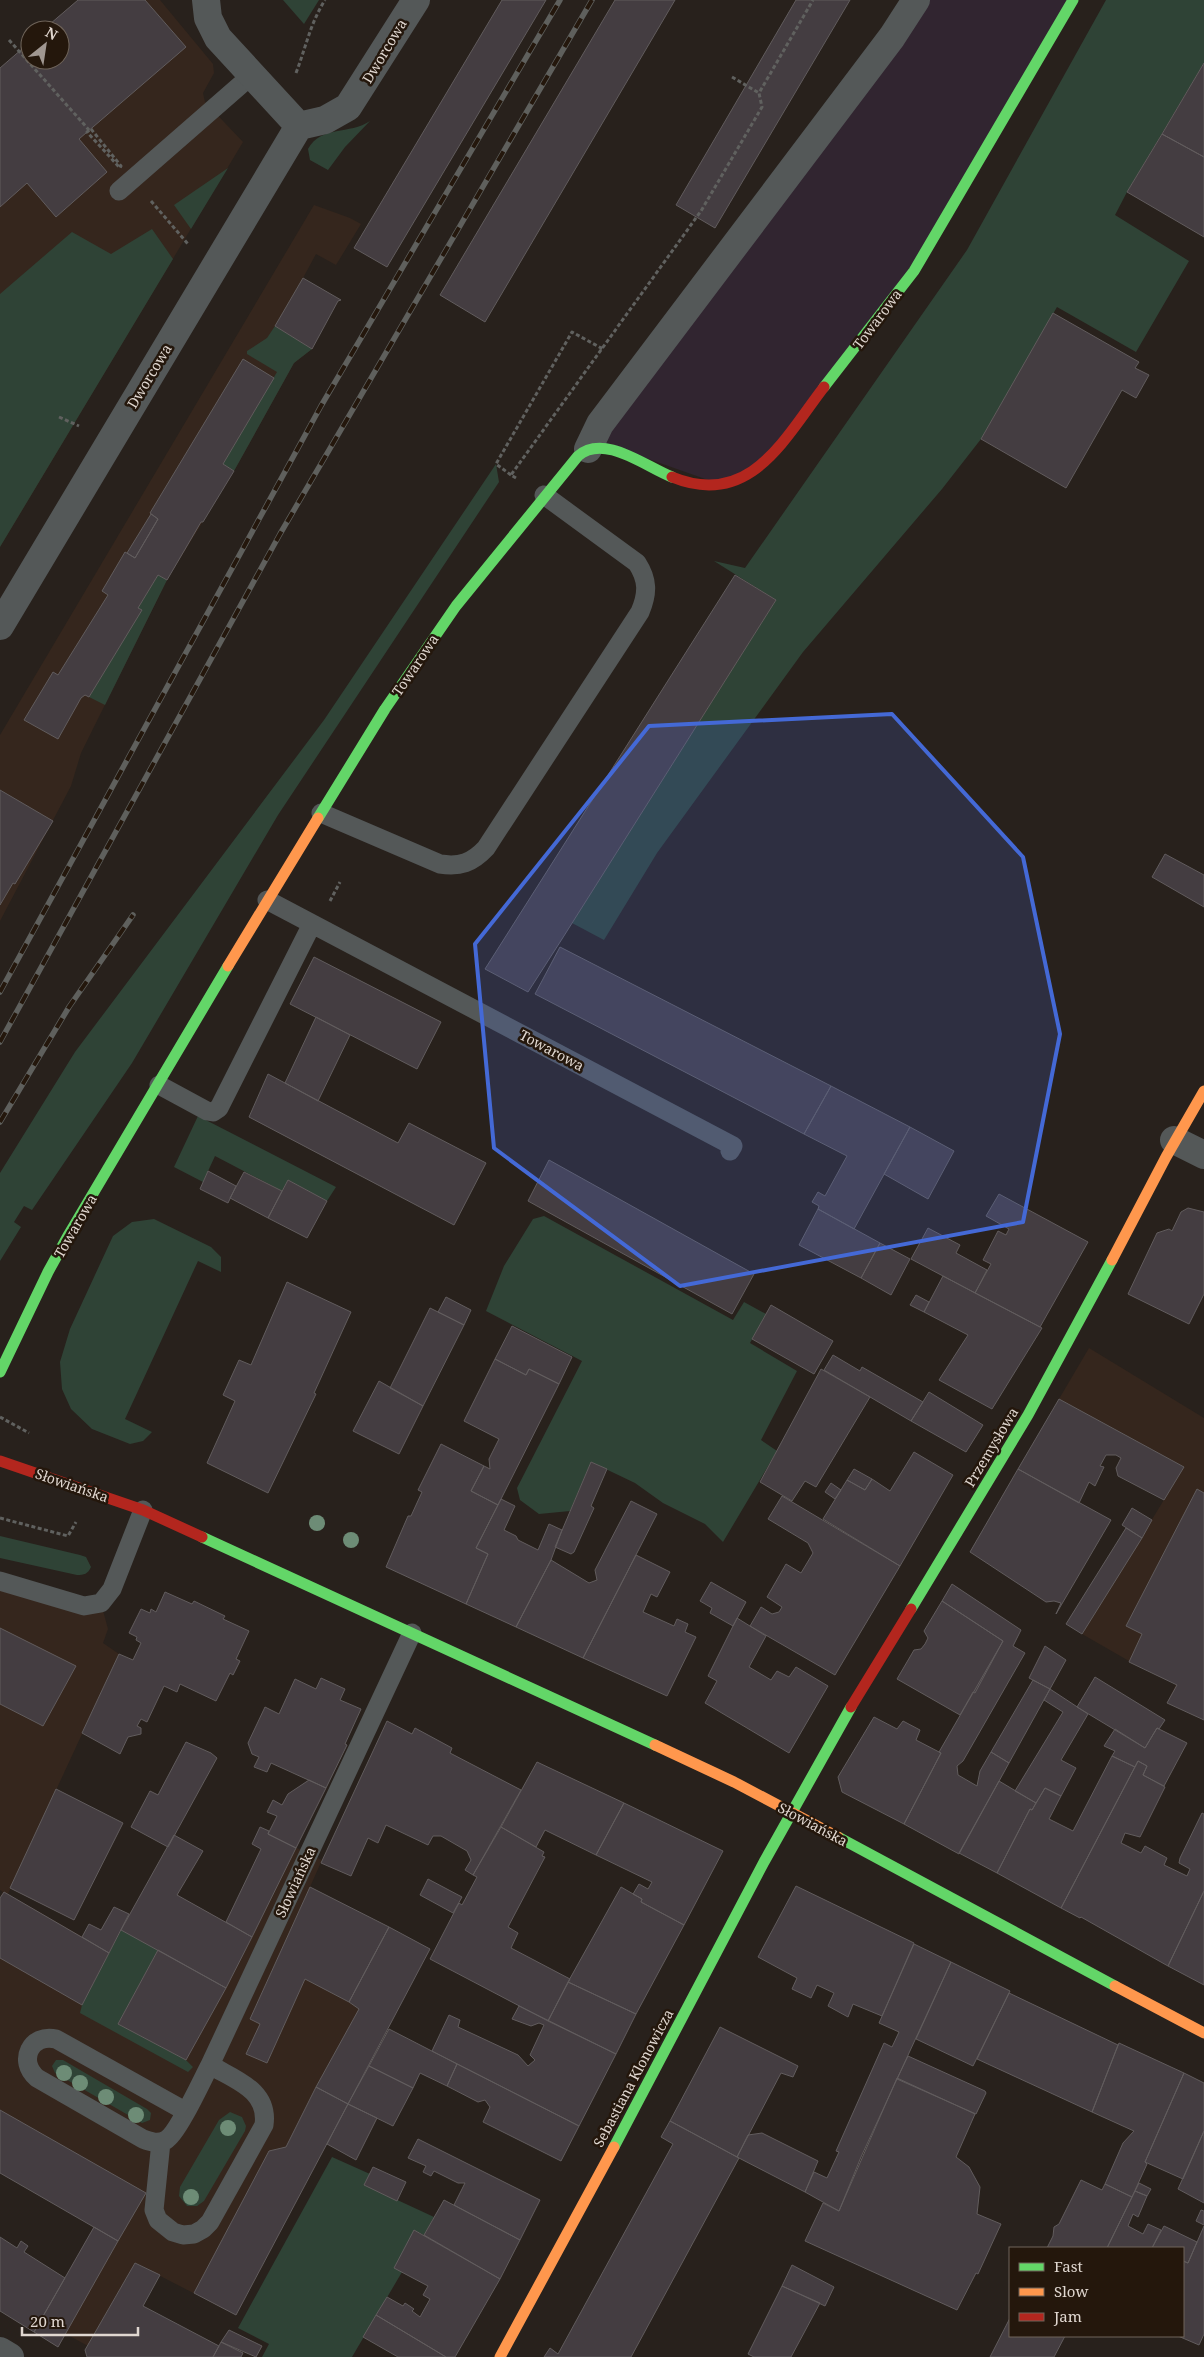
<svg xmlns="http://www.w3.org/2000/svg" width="1204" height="2357" font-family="'Noto Serif',serif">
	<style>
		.commercial { fill: #35261d }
		.industrial { fill: #312530 }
		.green { fill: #2f4336 }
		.building { fill: #443d41; stroke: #615c5d }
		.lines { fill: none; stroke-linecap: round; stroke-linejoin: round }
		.path { stroke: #60615f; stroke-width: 3; stroke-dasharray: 4 2.5; stroke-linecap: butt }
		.lane { stroke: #545858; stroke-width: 19 }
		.street { stroke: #545858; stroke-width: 28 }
		.fast { stroke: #63d668; stroke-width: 11 }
		.slow { stroke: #ff974d; stroke-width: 11 }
		.jam { stroke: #b3261e; stroke-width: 11 }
		.rail-casing { stroke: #5f605d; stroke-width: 5.5 }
		.rail { stroke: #24170c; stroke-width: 4; stroke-dasharray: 11; stroke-linecap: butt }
		.tree { fill: #6d8c76 }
		.marked { fill: #4469d6; fill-opacity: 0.2; stroke: #4469d6; stroke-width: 4; stroke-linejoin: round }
		.labels { text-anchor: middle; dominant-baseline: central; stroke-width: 5; stroke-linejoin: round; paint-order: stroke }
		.street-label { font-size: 14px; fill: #e0d7d0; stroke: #24170c }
	</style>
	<rect width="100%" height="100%" fill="#28211c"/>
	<!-- commercial -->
	<path class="commercial" d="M78 0H160L213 64 214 73 203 93 205 102 243 142 0 547V68L30 42V60H60V30H43Z
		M314 205 350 218 361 224 336 265 316 254 303 278 341 300 338 301 312 349 294 363 234 471 167 580 81 753 71 786 0 921V735Z
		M1089 1348 1204 1418V1720L1167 1703 1176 1684 1129 1661 1082 1634 1184 1467 1059 1399Z
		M0 1581 101 1603 108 1629 103 1643 119 1654 8 1894 109 1952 174 1835 203 1851 177 1895 226 1922 261 1849 252 1844 260 1827 269 1831 268 1834 322 1860 310 1887 430 1949 236 2315 135 2263 88 2346 66 2334 58 2347 34 2332 94 2227 0 2173V1898L3 1892 0 1890Z"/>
	<!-- industrial -->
	<path class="industrial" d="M916 0H1073L914 271 782 443 725 486 592 439Z"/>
	<!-- green -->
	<path class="green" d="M283 0H319L304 24Z
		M1106 0H1204V63L1127 192 1115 215 1189 261 1136 352 1057 307 981 439 942 489 803 652 657 853 604 940 572 923 776 600 714 561 745 568 967 250Z
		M370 121 345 147 328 170 310 160 308 149C321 125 350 135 370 121Z
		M228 168 191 229 174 205Z
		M152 229 173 259 0 547V294L72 232 111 254Z
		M275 326 312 349 294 363 234 471 223 464 277 372 247 354V351L267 338Z
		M496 464 499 482 278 815 132 1063 32 1210 24 1206 14 1222 21 1227 0 1261V1173L75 1052 324 720Z
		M158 575 167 580 105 705 89 697 141 610 138 608Z
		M198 1116 336 1187 327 1201 288 1180 282 1191 215 1156 203 1182 174 1167Z
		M544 1216 733 1320 744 1302 766 1314 750 1343 797 1371 761 1440 777 1451 723 1542 705 1524 663 1503 635 1483 591 1462 570 1511 539 1514 520 1500 517 1488 582 1361 486 1311 504 1266 533 1219Z
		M154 1219 211 1247 221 1257V1272L198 1261 125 1419 152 1432 143 1441 130 1444 92 1429 71 1409 62 1389 60 1362 70 1329 113 1236 132 1222Z
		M0 1536 80 1555 86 1557 91 1567C88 1574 84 1575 77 1575L0 1558Z
		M121 1930 158 1950 118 2024 186 2060 193 2067 188 2072 80 2013 82 2005Z
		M56 2060H63L147 2109 151 2113 150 2120 142 2123 55 2073 52 2066Z
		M230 2112 242 2117 246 2126 245 2131 204 2201 197 2206H187L179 2196 180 2187 219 2120Z
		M332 2157 370 2174 365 2185 434 2217 424 2235 414 2230 402 2272 352 2357H262L269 2344 238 2328Z"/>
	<!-- building -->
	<path class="building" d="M78 0H145L186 47 79 139 107 172 56 217 27 183 0 207V68L30 42V60H60V30H43Z
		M502 0H546L387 267 354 248Z
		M615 0H675L485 322 440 295Z
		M796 0H850L715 228 676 205Z
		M1204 63V157L1162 134Z
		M1162 134 1204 157V237L1127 192Z
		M303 278 341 300 338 301 312 349 275 326Z
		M1053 313 1139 362 1135 368 1149 375 1136 398 1122 390 1066 488 981 439Z
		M243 359 274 378 223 464 234 471 203 522H201L167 580 158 575 138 608 142 610 89 697 85 695 81 698 58 739 24 720 53 672 58 675 108 595 102 591 125 552 135 558 158 519 150 513Z
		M151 514 158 519 135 558 127 553Z
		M735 575 776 600 562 939 528 992 485 969Z
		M0 790 53 821 15 884 13 883 0 905Z
		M1165 854 1204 875V907L1152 877Z
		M560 947 831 1086 804 1134 535 994Z
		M314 957 441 1022 417 1069 290 1004Z
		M316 1017 350 1035 318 1101 285 1083Z
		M268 1074 398 1143 409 1123 486 1163 454 1225 249 1117Z
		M831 1086 910 1127 854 1229 818 1209 819 1206 812 1202 818 1192 825 1196 847 1156 804 1134Z
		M910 1127 954 1151 928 1199 884 1174Z
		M549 1160 754 1274 732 1314 528 1201Z
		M208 1171 236 1186 228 1203 200 1189Z
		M244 1172 282 1191 268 1218 230 1198Z
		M288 1180 327 1201 307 1238 268 1218Z
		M999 1194 1088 1242 1040 1327 975 1293 991 1264 983 1260 998 1231 1006 1235 1009 1229 986 1216Z
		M1188 1208 1204 1212V1294L1189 1324 1128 1294 1157 1233 1169 1229 1172 1231 1181 1212Z
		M818 1209 880 1243 861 1278 799 1245Z
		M928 1228 960 1245 956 1253 987 1270 975 1293 911 1259Z
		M880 1243 910 1259 891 1295 861 1278Z
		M943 1276 1042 1328 992 1409 939 1380 968 1335 924 1312Z
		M287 1282 351 1312 314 1393 316 1394 268 1493 207 1463 235 1401 223 1395 239 1360 251 1365Z
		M916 1295 929 1302 924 1312 910 1305Z
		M446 1297 471 1310 464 1325 438 1312Z
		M771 1305 833 1341 814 1374 752 1339Z
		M430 1308 464 1325 423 1406 390 1388Z
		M512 1326 572 1357 559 1384 529 1369 526 1375 495 1359Z
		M833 1355 860 1371 862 1367 923 1402 911 1421 824 1370Z
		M495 1359 526 1375 529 1369 559 1384 498 1505 471 1491 484 1466 490 1469 489 1459 499 1439 464 1421Z
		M821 1369 870 1397 816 1487 805 1481 792 1501 760 1482Z
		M379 1381 423 1406 399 1454 353 1431Z
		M929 1392 983 1425 966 1452 911 1421Z
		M1059 1399 1184 1467 1164 1500 1118 1476 1116 1468 1121 1458 1116 1455H1106L1100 1466 1104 1467 1095 1486 1089 1482 1079 1503 1018 1469Z
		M441 1444 484 1466 471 1491 498 1505 476 1548 488 1554 466 1604 386 1567 408 1516H411L422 1492 418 1490Z
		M914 1452 953 1475 900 1566 823 1519 847 1480 865 1490 872 1479 890 1491Z
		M591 1462 607 1469 591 1506 594 1508 574 1552 571 1554 555 1547Z
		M854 1469 872 1479 865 1490 847 1480Z
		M1018 1469 1111 1520 1056 1614 1061 1603 1054 1601 1046 1602 970 1552Z
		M831 1483 841 1490 835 1499 825 1492Z
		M1197 1489 1204 1493V1720L1167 1703 1177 1685 1129 1662 1142 1634 1126 1626Z
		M782 1496 900 1566 835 1675 750 1626 761 1607 772 1614 779 1612 782 1607 767 1597 786 1564 801 1573 813 1553 808 1543 768 1519Z
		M501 1499 515 1506 504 1530 516 1536 518 1540 538 1550 549 1524 562 1530 551 1560 516 1627 466 1604 488 1554 476 1548Z
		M631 1501 657 1514 583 1658 516 1627 551 1560 589 1583 597 1580 595 1570Z
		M1132 1508 1152 1520 1142 1538 1122 1525Z
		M1126 1528 1142 1538 1082 1634 1066 1624Z
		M636 1555 670 1572 657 1597 651 1594 643 1612 674 1626 677 1619 688 1624 685 1632 696 1637 667 1696 583 1658Z
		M711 1582 746 1602 733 1626 710 1613 712 1608 700 1601Z
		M952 1584 1021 1630 1013 1646 1025 1653 963 1761 957 1766 958 1775 977 1786 980 1771 991 1752 1009 1763 959 1854 904 1824 941 1753 939 1752 1003 1641 942 1601Z
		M165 1592 192 1604 194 1601 225 1616 223 1619 249 1631 236 1659 240 1661 233 1675 230 1673 216 1701 180 1684 177 1692 164 1686 147 1722 141 1719 137 1726 141 1728V1734L128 1737 120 1754 82 1733 119 1654 133 1660 141 1643 136 1640 137 1637 129 1633 141 1609 150 1613 151 1609 156 1612Z
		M942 1601 1003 1641 975 1693 973 1692 960 1715 897 1679 914 1650 921 1649 925 1644 928 1638 924 1631Z
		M737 1618 766 1636 749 1667 771 1680 777 1671 789 1677 796 1667 828 1686 789 1753 705 1703 717 1681 708 1676Z
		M0 1628 76 1666 43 1726 0 1704Z
		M1045 1646 1066 1660 1050 1689 1029 1678Z
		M1095 1677 1165 1720 1159 1729 1157 1728 1145 1748 1077 1707Z
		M321 1678 345 1689 340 1700 361 1709 345 1744 347 1745 326 1788 271 1763 267 1772 254 1767 259 1757 252 1754 248 1743 265 1707 279 1714 295 1679 316 1689Z
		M1033 1680 1050 1689 1009 1763 991 1752Z
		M1050 1689 1088 1714 1061 1760 1076 1768 1061 1796 1045 1788 1036 1803 1015 1791 1063 1712 1044 1700Z
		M874 1717 897 1729 903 1721 920 1730 916 1740 941 1753 904 1824 842 1792 838 1777Z
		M387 1721 412 1734 415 1728 452 1748 450 1753 521 1790 473 1875 465 1870 471 1860 467 1851 441 1836H433L428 1845 386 1825 378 1843 368 1838 351 1876 321 1863Z
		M1157 1728 1187 1743 1164 1786 1143 1775 1147 1766 1138 1761 1135 1767 1112 1756 1115 1751 1104 1746 1115 1729 1145 1748Z
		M186 1742 211 1753 217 1758 168 1847 131 1827 150 1791 158 1795Z
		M1112 1756 1135 1767 1061 1908 997 1873 1030 1809 1032 1810 1045 1788 1061 1796 1049 1819 1073 1831Z
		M1138 1761 1147 1766 1143 1775 1165 1787 1140 1837 1125 1833 1121 1843 1141 1853 1145 1846 1167 1858 1164 1865 1187 1876 1190 1869 1179 1863 1180 1858 1202 1813 1204 1814V1891L1168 1966 1081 1917 1080 1918 1061 1908Z
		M537 1762 624 1803 596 1855 545 1830 536 1847 501 1827Z
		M309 1780 326 1788 296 1848 268 1834 277 1816 267 1812 273 1800 282 1805 288 1794Z
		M999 1781 1036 1803 1032 1810 1030 1809 997 1873 959 1853Z
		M56 1789 123 1823 74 1920 10 1888Z
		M624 1803 723 1851 684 1925 641 1902 642 1899 633 1894 639 1884 648 1889 652 1882 596 1855Z
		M260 1827 269 1831 268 1834 296 1848 252 1937 226 1922 261 1849 252 1844Z
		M501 1827 544 1852 542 1856 545 1857 508 1927 518 1933 511 1948 570 1979 548 2021 430 1959 459 1903 462 1905 477 1877 473 1875Z
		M174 1835 203 1851 177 1895 252 1937 226 1988 121 1930Z
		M428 1879 462 1897 453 1913 420 1895Z
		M796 1886 914 1943 882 2016 853 2004 848 2017 828 2006 834 1993 817 1985 811 1998 792 1989 797 1978 758 1957Z
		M310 1887 389 1927 349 2002 305 1979 267 2063 246 2054 260 2024 250 2019Z
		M621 1887 642 1899 641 1902 684 1925 636 2014 568 1982Z
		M1204 1891V1985L1168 1966Z
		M4 1892 109 1953 82 2005 0 1958V1898Z
		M114 1907 129 1914 109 1953 82 1937 89 1924 101 1930Z
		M389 1927 430 1949 348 2104 316 2087 359 2009 349 2002Z
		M914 1944 951 1962 861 2157 839 2211 805 2192 814 2172 827 2178 839 2152 836 2151 884 2043 892 2047 899 2032 879 2023Z
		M158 1950 226 1988 186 2060 118 2024Z
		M951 1962 1010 1991 973 2066 916 2039Z
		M568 1982 636 2014 616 2054 548 2021Z
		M1009 1993 1118 2045 1092 2112 977 2059Z
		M519 2006 616 2054 579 2126 432 2051 449 2015 460 2020 458 2027 518 2055 528 2066 535 2060 530 2055 544 2025 539 2023 531 2026 512 2019Z
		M720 2027 798 2066 793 2077 781 2073 737 2157 670 2121Z
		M389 2029 457 2064 447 2086 420 2073 413 2088 369 2066Z
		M1119 2043 1184 2073 1145 2162 1147 2164 1132 2197 1105 2184 1123 2143 1134 2131 1092 2112Z
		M908 2056 985 2091 986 2093 976 2114 897 2079Z
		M457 2064 579 2126 561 2161 483 2122 490 2107 485 2100 478 2102 447 2086Z
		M369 2066 413 2088 393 2126 348 2104Z
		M1184 2073 1204 2083V2131L1183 2179 1145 2162Z
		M897 2078 975 2114 956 2157 969 2167 980 2187 977 2214 1001 2224 978 2274 976 2273 957 2310 805 2241 823 2203 839 2211Z
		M316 2087 348 2104 236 2315 194 2293 269 2151 286 2147Z
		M348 2104 377 2118 356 2160 327 2144Z
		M0 2110 146 2193 118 2241 0 2173Z
		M670 2121 739 2158 631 2357H544L550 2348 558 2354 673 2144 661 2137Z
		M1204 2131V2203L1178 2189Z
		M762 2133 818 2161 805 2192 737 2157 748 2135Z
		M418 2139 540 2200 520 2240 454 2205 465 2183H458L434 2171 431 2176 423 2172 426 2166 408 2158Z
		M373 2167 406 2182 397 2201 364 2185Z
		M1081 2180 1102 2190 1105 2184 1132 2197 1107 2248H1047L1053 2236 1054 2227 1059 2224Z
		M1139 2183 1151 2189 1147 2196 1135 2191Z
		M1135 2191 1147 2196 1138 2217 1133 2214 1128 2226 1143 2234 1148 2224 1161 2230 1152 2248H1107Z
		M444 2200 520 2240 500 2279 424 2235Z
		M1201 2210 1204 2211V2225L1196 2221Z
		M1164 2226 1197 2242 1188 2263 1183 2261V2248H1152Z
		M1204 2226V2334L1199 2345 1178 2336H1183V2261L1188 2263Z
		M94 2227 118 2241 58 2347 34 2332Z
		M414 2230 500 2279 455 2357H446L376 2315 387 2297 403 2306 405 2303 414 2309 412 2311 420 2317 430 2299 423 2295 428 2286 394 2268Z
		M0 2237 17 2248 21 2241 28 2246 24 2252 65 2278 34 2332 0 2311Z
		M135 2263 160 2275 143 2306 219 2346 213 2357H87L85 2350Z
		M792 2265 834 2287 825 2306 782 2286Z
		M782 2286 820 2303 791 2357H754L748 2354Z
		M376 2315 446 2357H398L363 2337Z
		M1010 2318V2336H1065L1054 2357H990Z
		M229 2330 262 2346 256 2357 221 2342Z
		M221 2342 243 2353 241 2357H213Z"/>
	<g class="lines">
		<!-- path -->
		<path class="path" d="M9 40 89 130
			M296 73C306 47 310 24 325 0
			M732 77 759 93
			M91 129 121 166 120 168 87 132Z
			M151 201 188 244
			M59 417 79 426
			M511 475 496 464 572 332 603 349
			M516 478 511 475 701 211 762 107 759 93 813 0
			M330 901 340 882
			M0 1417 29 1433
			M0 1518 68 1536 76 1522"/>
		<!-- lane -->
		<path class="lane" d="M119 191 252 75
			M321 813 440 864C460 867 472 863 486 848L640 612C648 593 648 580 637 563L544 495
			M267 900 733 1146 730 1151
			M159 1085 207 1111 213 1112 219 1108 312 924
			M0 1581 84 1606 101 1603 112 1589 143 1510
			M185 2111 56 2039C31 2033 17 2061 37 2078L143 2139C151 2142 158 2144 166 2140 178 2133 202 2080 210 2065L412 1633
			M161 2142 154 2210 158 2220 173 2232 183 2235 194 2234 203 2229 210 2222 264 2125C269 2090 235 2080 210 2065"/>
		<!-- street -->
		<path class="street" d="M206 0 208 18 218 38 299 126
			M588 449 600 424 892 37 916 0
			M0 626 299 126 325 120 348 107 416 0
			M1174 1140 1204 1155
			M0 2351 10 2357"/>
		<!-- fast -->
		<path class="fast" d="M824 387 914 271 1073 0
			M318 818 385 709 456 606 578 456C604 433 646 467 672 477
			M0 1372 48 1272 69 1234 228 966
			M202 1537 655 1745
			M911 1609 1028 1415 1112 1260
			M838 1837 1115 1986
			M614 2147 764 1862 851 1707"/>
		<!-- slow -->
		<path class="slow" d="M228 966 318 818
			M1112 1260 1166 1157 1204 1091
			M655 1745 734 1782 838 1837
			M1115 1986 1204 2033
			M500 2357 614 2147"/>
		<!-- jam -->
		<path class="jam" d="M672 477C750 509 784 439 824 387
			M0 1461 143 1510 202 1537
			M851 1707 911 1609"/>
		<defs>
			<path id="rail" d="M0 992 321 406 560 0
				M0 1042 280 534 592 0
				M0 1122 69 1007 133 915"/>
		</defs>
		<!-- rail casing -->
		<use href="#rail" class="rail-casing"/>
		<!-- rail -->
		<use href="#rail" class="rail"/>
	</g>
	<!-- trees -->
	<g class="tree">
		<circle cx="317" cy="1523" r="8"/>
		<circle cx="351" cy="1540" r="8"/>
		<circle cx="64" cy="2073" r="8"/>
		<circle cx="80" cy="2083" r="8"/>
		<circle cx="106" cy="2097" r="8"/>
		<circle cx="136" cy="2115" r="8"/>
		<circle cx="228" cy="2128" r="8"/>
		<circle cx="191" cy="2197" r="8"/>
	</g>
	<!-- marked area -->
	<path class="marked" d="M892 714 1023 857 1060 1034 1023 1222 680 1286 494 1148 475 944 649 726Z"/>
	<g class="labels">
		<!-- street labels -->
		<g class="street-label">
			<text transform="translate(384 51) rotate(-59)">Dworcowa</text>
			<text transform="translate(877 319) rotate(-53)">Towarowa</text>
			<text transform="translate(149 376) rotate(-59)">Dworcowa</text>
			<text transform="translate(415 665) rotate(-56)">Towarowa</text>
			<text transform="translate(552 1050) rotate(28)">Towarowa</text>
			<text transform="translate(75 1226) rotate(-60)">Towarowa</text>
			<text transform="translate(991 1447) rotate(-59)">Przemysłowa</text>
			<text transform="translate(72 1485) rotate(19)">Słowiańska</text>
			<text transform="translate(813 1824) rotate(28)">Słowiańska</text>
			<text transform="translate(295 1882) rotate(-65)">Słowiańska</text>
			<text transform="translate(633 2078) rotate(-62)">Sebastiana Klonowicza</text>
		</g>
	</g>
	<!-- legend -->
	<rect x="1009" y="2247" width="175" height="90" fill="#24170c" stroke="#6f645a"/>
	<rect x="1019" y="2263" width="25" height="8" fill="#63d668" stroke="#6f645a"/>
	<text x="1054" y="2272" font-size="15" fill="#e0d7d0">Fast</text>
	<rect x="1019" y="2288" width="25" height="8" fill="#ff974d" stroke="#6f645a"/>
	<text x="1054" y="2297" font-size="15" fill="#e0d7d0">Slow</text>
	<rect x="1019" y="2313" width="25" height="8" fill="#b3261e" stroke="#6f645a"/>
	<text x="1054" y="2322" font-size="15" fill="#e0d7d0">Jam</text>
	<!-- north arrow -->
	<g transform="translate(45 45) rotate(30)"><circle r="24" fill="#24170c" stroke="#6f645a"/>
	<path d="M0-4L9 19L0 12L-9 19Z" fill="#a09791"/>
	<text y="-8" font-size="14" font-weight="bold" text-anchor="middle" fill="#e0d7d0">N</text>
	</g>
	<!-- scale -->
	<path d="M22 2327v8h116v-8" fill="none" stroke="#e0d7d0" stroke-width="2.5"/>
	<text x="30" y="2327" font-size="15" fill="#e0d7d0" stroke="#24170c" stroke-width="4" paint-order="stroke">20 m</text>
</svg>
